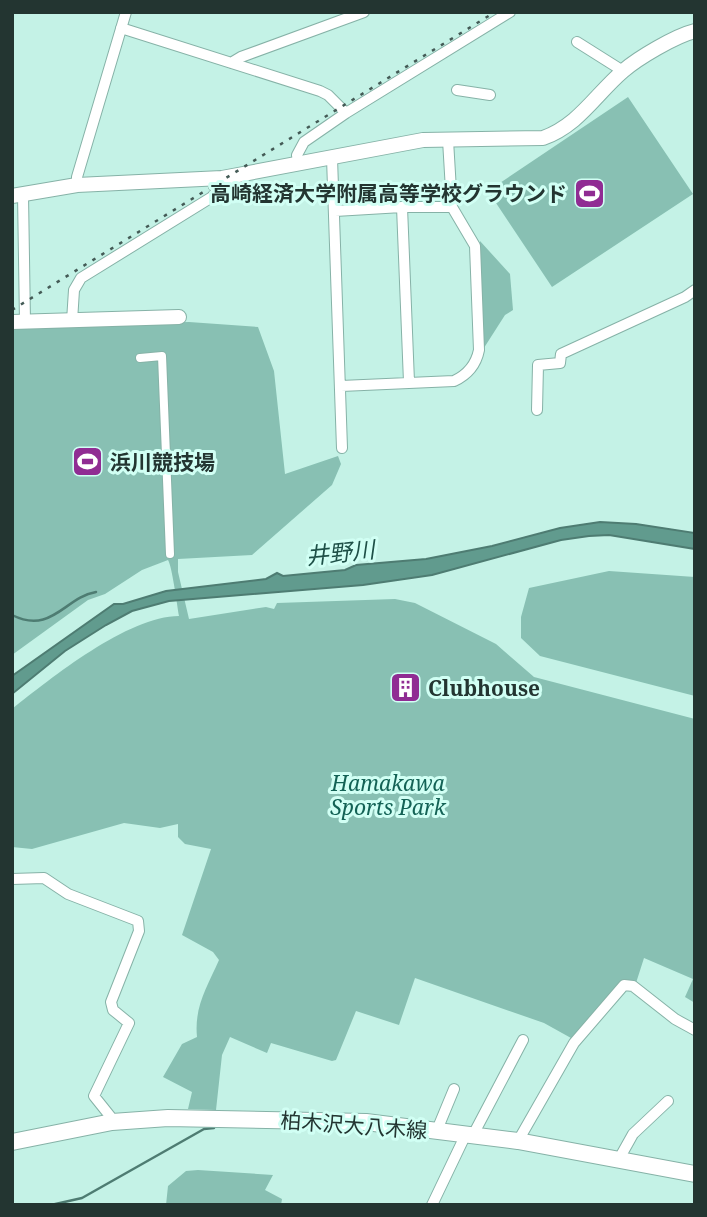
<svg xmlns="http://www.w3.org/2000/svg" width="707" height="1217" font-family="'Noto Serif','Noto Sans JP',serif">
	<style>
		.green { fill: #88c0b3 }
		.water { fill: #619b8e; stroke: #4e7c72; stroke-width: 2 }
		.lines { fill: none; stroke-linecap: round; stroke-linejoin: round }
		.stream { stroke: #4e7c72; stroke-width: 2.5 }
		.pedestrian-casing { stroke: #86b2a7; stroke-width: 10 }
		.minor-casing { stroke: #86b2a7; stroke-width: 12 }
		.tertiary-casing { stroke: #86b2a7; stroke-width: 16 }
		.secondary-casing { stroke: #86b2a7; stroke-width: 18 }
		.pedestrian { stroke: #fff; stroke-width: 8 }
		.minor { stroke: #fff; stroke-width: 10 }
		.tertiary { stroke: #fff; stroke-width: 14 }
		.secondary { stroke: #fff; stroke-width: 16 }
		.rail { stroke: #445b56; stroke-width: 2.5; stroke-dasharray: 3.5 7; stroke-linecap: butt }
		.labels { text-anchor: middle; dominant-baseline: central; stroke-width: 6; stroke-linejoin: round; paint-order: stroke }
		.poi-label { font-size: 21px; font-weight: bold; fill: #233531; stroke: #d1fff4; text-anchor: start }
		.park-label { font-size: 21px; font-style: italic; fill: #136255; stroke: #d1fff4 }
		.street-label { font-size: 21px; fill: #233531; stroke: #d1fff4 }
		.water-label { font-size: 23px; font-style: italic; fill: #1e5047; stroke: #d1fff4 }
	</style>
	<rect width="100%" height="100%" fill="#c4f2e6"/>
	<!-- green -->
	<path class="green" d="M628 97 693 194 552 287 488 191Z
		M480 241 510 274 513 310 505 315 482 351Z
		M189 322 258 327 274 371 285 474 338 456 341 464 332 485 252 555 178 559V572L189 619 266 607 274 609 277 603 395 599 415 603 496 644 534 677 695 719V1003L685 997 693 979 644 958 636 983 629 980 621 982 571 1038 544 1023 415 978 399 1025 356 1011 336 1060 332 1061 271 1043 267 1053 230 1037 222 1055 216 1110 188 1109 192 1092 163 1077 182 1044 197 1037C194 1007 207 987 219 960L213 952 182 935 211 849 185 844 178 837V824L160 828 124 823 32 849 12 847V709C51 678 128 616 179 616 177 604 172 566 168 560L142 570 105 594 88 600 12 655V327Z
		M609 571 695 577V696L540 656 521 638V617L529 588Z
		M198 1170 273 1175 265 1190 282 1199 281 1205H166L168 1186 186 1171Z"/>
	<!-- water -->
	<path class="water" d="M600 522 636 524 695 533V549L609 535 589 536 561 540 432 575 363 585 169 601 132 611 106 625 65 651 12 694V676L114 604H123L166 591 266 579 277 573 283 576 345 570 356 565 426 559 492 546 560 528Z"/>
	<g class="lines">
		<!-- stream -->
		<path class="stream" d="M12 615C52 635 65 597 96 592
			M51 1205 82 1198 204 1129 214 1128"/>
		<defs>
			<path id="pedestrian" d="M140 358 162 356 170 554"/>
			<path id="minor" d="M121 28 320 91 328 95 346 113
				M577 42 623 71
				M231 63 241 57 364 12
				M457 90 490 95
				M332 158 342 448
				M298 164 297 155 304 142 346 113 510 12
				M77 185V177L126 12
				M23 195 25 322
				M402 207 409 382
				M335 211 402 207H452
				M72 321 74 290 81 278 212 197 218 190 222 178
				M341 386 454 381C467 375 476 365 479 350L475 246 452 207 448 140
				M537 410 538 365 560 363 561 354 685 297 695 290
				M12 879 44 878 68 894 138 921 139 931 111 1002 113 1010 129 1023 94 1096 110 1116 112 1122
				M437 1130 454 1089
				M473 1135 523 1040
				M518 1141 574 1043 624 985 633 986 675 1019 695 1030
				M619 1159 633 1134 668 1101
				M432 1205 466 1134"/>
			<path id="tertiary" d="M12 196 77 185 222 178 423 140 543 138C579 125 595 95 623 71 638 58 675 36 695 31
				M12 322 179 317"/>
			<path id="secondary" d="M12 1142 112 1122 168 1118 366 1122 518 1141 695 1174"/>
		</defs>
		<!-- pedestrian casing -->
		<use href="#pedestrian" class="pedestrian-casing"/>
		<!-- minor casing -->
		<use href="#minor" class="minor-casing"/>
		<!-- tertiary casing -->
		<use href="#tertiary" class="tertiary-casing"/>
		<!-- secondary casing -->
		<use href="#secondary" class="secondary-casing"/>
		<!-- pedestrian -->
		<use href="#pedestrian" class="pedestrian"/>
		<!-- minor -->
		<use href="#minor" class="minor"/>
		<!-- tertiary -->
		<use href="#tertiary" class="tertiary"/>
		<!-- secondary -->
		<use href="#secondary" class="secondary"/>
		<!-- rail -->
		<path class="rail" d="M12 310 495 12"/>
	</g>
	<!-- icons -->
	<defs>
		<symbol id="stadium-square" viewBox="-11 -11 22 22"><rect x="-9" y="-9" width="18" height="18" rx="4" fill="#902c93" stroke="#d1fff4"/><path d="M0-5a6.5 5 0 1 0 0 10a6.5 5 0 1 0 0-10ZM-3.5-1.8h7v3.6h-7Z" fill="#fff"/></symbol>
		<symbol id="building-square" viewBox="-11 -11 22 22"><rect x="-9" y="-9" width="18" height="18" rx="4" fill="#902c93" stroke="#d1fff4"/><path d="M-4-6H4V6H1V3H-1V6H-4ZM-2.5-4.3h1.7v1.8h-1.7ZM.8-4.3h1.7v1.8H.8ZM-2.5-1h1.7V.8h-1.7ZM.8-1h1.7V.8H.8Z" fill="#fff"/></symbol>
	</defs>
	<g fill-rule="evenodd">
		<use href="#stadium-square" x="572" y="176" width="35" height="35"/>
		<use href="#stadium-square" x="70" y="444" width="35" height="35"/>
		<use href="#building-square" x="388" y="670" width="35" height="35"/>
	</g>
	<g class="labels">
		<!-- poi labels -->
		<g class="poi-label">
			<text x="567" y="193" text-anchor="end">高崎経済大学附属高等学校グラウンド</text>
			<text x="110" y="462">浜川競技場</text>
			<text x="428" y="688">Clubhouse</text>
		</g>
		<!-- park labels -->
		<g class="park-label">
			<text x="388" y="783">Hamakawa<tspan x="388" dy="24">Sports Park</tspan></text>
		</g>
		<!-- street labels -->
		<g class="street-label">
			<text transform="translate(354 1125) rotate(4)">柏木沢大八木線</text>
		</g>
		<!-- water labels -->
		<g class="water-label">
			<text transform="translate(340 552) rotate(-6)">井野川</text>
		</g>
	</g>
	<!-- border -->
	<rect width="707" height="1217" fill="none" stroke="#233531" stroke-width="28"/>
</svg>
